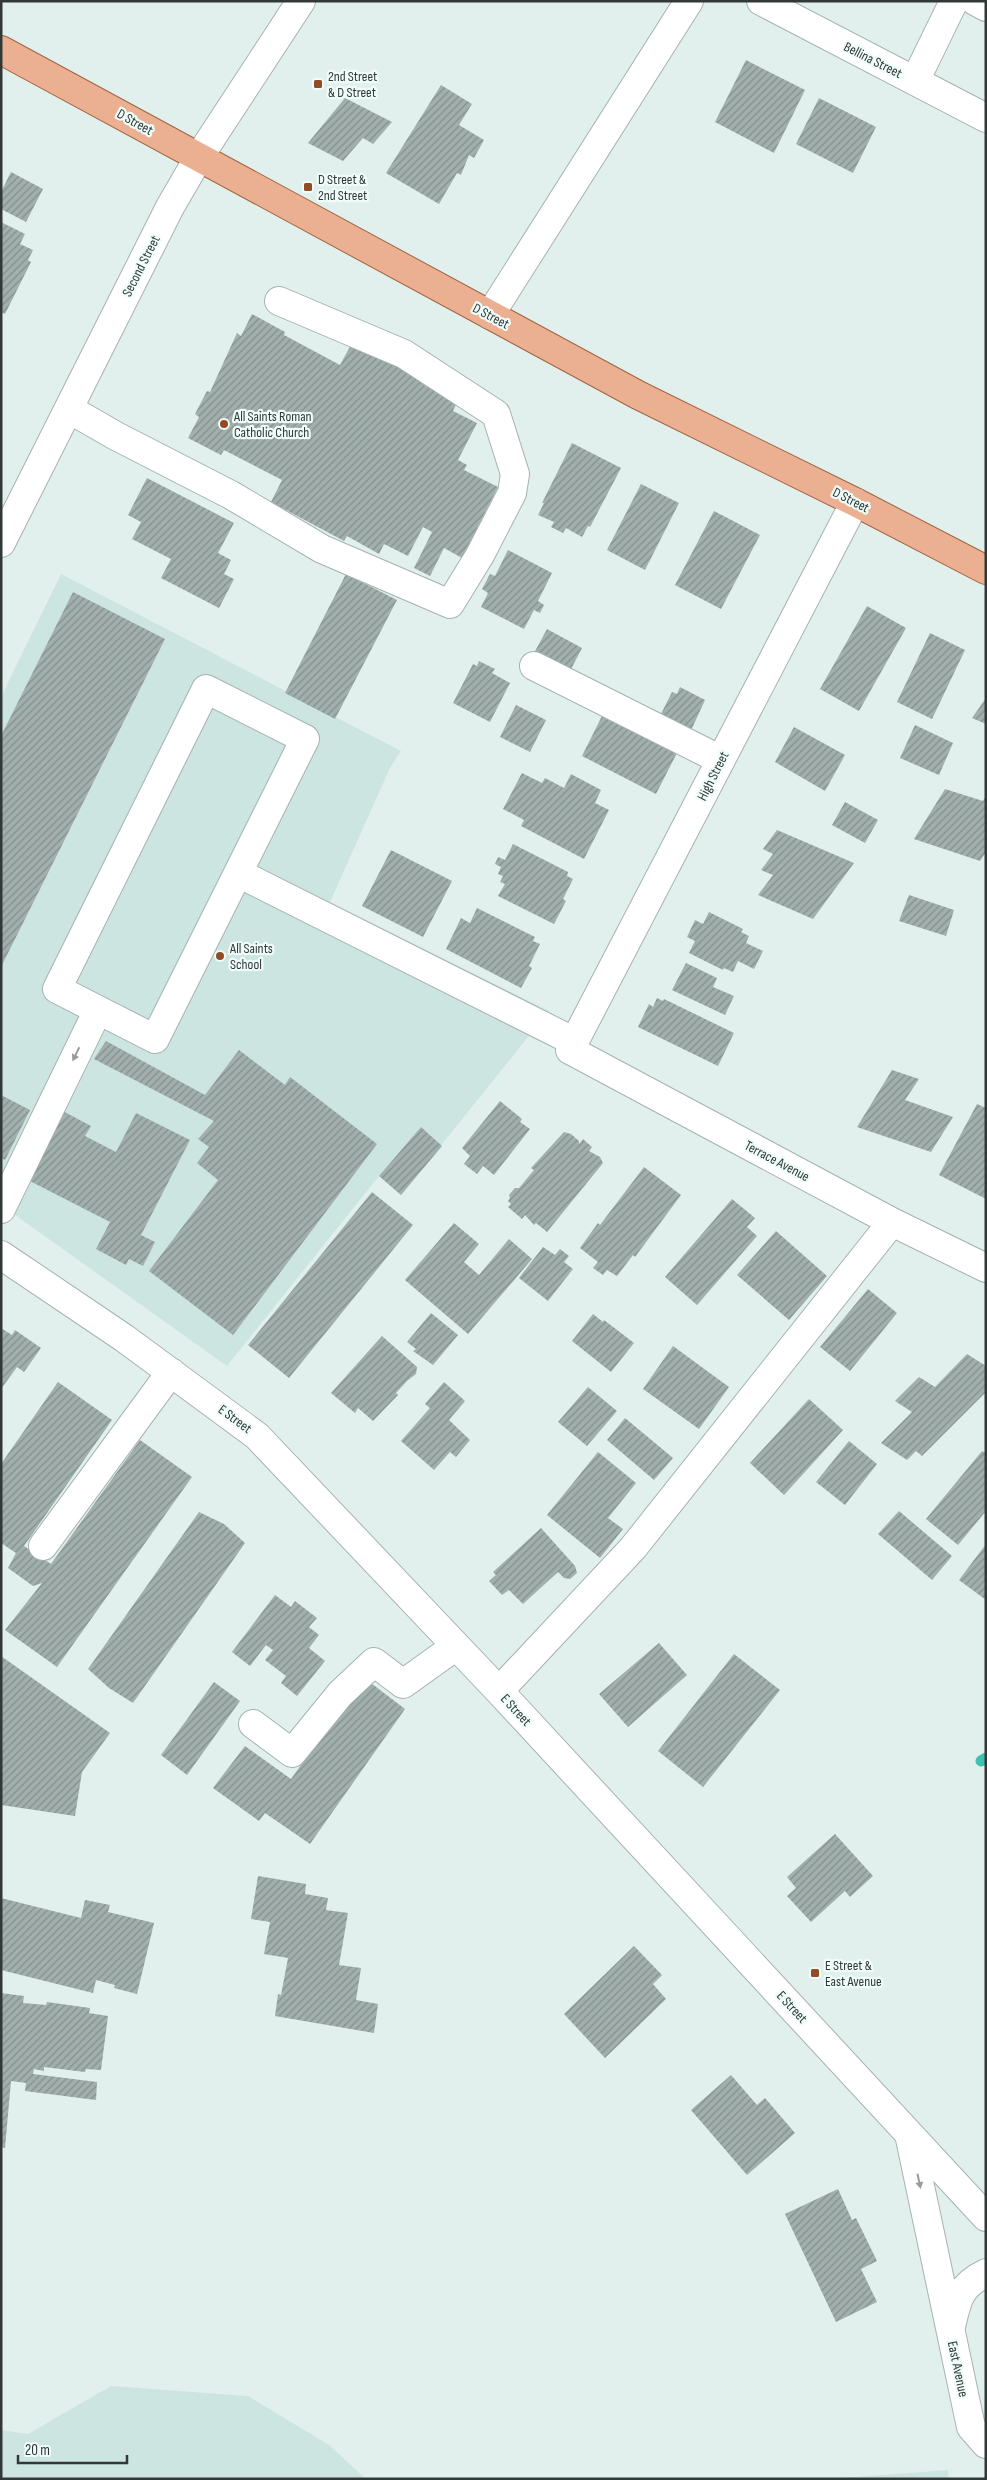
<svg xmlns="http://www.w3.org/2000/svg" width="987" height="2480" font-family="'Sofia Sans Condensed',sans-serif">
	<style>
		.built { fill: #cde5e0 }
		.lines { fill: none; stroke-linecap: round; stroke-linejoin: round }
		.stream { stroke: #3fc1b1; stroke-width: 11 }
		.building { fill: url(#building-hatch) }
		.minor-casing { stroke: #a4b3b0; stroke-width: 30 }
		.major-casing { stroke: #a16442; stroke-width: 30 }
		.minor { stroke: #fff; stroke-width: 28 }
		.major { stroke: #ebb091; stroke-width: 28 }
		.oneway { fill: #989c9b }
		.poi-dot { fill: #924b25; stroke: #eefdfa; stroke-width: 2 }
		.labels { text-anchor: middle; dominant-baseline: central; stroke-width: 4.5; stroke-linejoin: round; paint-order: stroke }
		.street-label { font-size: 14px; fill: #323837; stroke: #eefdfa }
		.poi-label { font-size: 14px; fill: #323837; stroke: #eefdfa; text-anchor: start }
	</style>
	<defs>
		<pattern id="building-hatch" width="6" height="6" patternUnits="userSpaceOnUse" patternTransform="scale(1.25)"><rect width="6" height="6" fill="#a1afad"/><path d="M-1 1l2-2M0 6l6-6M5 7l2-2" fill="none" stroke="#848f8e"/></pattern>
	</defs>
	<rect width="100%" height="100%" fill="#e1f0ed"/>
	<!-- built -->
	<path class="built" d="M61 574 401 751 390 768 330 902 549 1011 401 1195 379 1176 227 1366 1 1205V697Z
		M111 2386 248 2396 329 2445 366 2479H1V2430L28 2434Z
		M948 2470 949 2479H830Z"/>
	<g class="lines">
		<!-- stream -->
		<path class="stream" d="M981 1761 986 1758"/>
	</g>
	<!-- building -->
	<path class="building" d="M746 60 805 90 774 153 715 122Z
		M441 85 472 104 459 125 484 140 474 158 469 155 461 175 457 173 439 204 386 173Z
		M345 98 392 122 373 144 363 138 343 161 308 143Z
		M819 98 876 127 853 173 796 144Z
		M11 172 43 189 26 222 1 209V192Z
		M1 222 25 234 20 244 33 250 28 260 31 262 5 314 1 312Z
		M252 314 285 332 284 335 340 365 352 343 426 381 424 385 457 402 453 411 477 423 458 460 467 465 464 470 498 487 462 558 444 548 430 576 414 568 432 532 423 527 408 556 384 544 379 554 347 536 344 541 271 502 282 480 224 450 221 455 188 438 199 417 195 414 207 391 210 392 237 333 241 336Z
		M572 443 621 468 590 527 588 526 582 537 566 528 563 533 551 527 554 522 538 515 544 503H542Z
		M147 478 234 523 218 553 231 560 224 574 234 579 219 608 161 578 171 559 132 539 141 522 128 515Z
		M641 484 679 503 645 570 607 550Z
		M714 511 760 535 721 609 675 585Z
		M508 550 552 573 538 601 544 605 540 613 534 610 524 629 481 607 488 593 482 589 490 574 495 576Z
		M346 574 397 600 335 719 285 693Z
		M73 592 165 639 1 967V736Z
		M867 606 906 628 859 711 820 689Z
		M547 629 582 648 569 673 533 655Z
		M930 633 965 650 932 719 897 702Z
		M479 661 495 669 492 673 510 683 490 722 453 703 473 664 477 666Z
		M680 687 705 700 688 737 657 722 672 692 677 694Z
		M986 698V724L972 718Z
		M516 705 546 720 530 752 500 737Z
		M605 710 679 749 656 794 582 756Z
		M915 725 953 743 939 775 900 758Z
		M794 727 845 755 825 791 775 762Z
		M522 773 542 783 545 778 564 788 571 774 601 790 595 803 609 810 584 859 521 826 524 820 503 809Z
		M945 789 983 801 986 796V852L980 861 914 839Z
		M845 802 878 820 865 843 832 825Z
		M777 830 854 863 813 919 758 895 773 875 761 870 773 854 763 849Z
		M513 844 568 872 567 876 573 879 563 899 566 901 554 924 498 896 505 884 500 882 503 876 498 874 501 867 495 864 498 857 505 860Z
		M391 850 452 881 423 937 362 906Z
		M909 895 954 910 946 936 899 921Z
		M477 908 535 937 533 941 540 944 529 966 532 968 521 988 446 949 461 918 470 923Z
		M709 912 743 929 741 932 749 936 746 943 763 951 754 969 738 961 733 972 724 968 723 970 689 953 695 941 687 937 695 920 703 924Z
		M686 963 717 978 713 987 734 996 725 1015 672 990Z
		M657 998 663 1001 664 999 734 1033 718 1066 638 1027 649 1004 653 1007Z
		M106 1041 205 1095 239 1050 285 1085 290 1077 377 1144 233 1335 149 1271 218 1180 197 1163 209 1147 198 1139 214 1121 94 1059Z
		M892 1070 919 1079 905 1100 953 1117 931 1152 857 1127Z
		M1 1095 30 1110 5 1160 1 1158Z
		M500 1101 522 1119 520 1122 530 1129 494 1175 483 1166 477 1174 464 1164 470 1156 462 1148Z
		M977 1104 986 1108V1199L939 1175Z
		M61 1110 91 1126 85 1136 116 1152 136 1113 190 1140 141 1235 155 1242 143 1266 129 1259 126 1265 96 1249 110 1222 26 1179Z
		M421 1127 442 1146 401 1195 379 1176Z
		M564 1132 571 1134 579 1141V1144L583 1139 592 1147 589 1151 600 1157 603 1163 547 1232 536 1223 534 1225 525 1215 522 1219 508 1207 511 1204 508 1201 510 1198 509 1195 515 1188H519L534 1170 531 1168Z
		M644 1167 681 1195 635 1257 633 1255 617 1276 607 1270 603 1275 593 1268 598 1262 580 1248 598 1223 600 1225Z
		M372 1192 413 1225 289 1378 248 1345Z
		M732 1199 755 1218 747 1227 757 1236 697 1305 665 1277Z
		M454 1223 479 1244 464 1262 479 1275 509 1239 532 1259 468 1334 405 1280Z
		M776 1231 827 1276 789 1320 737 1275Z
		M543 1247 555 1255 560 1249 569 1256 564 1262 573 1269 548 1301 519 1278Z
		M868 1289 897 1313 850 1371 820 1347Z
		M431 1313 458 1335 433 1365 413 1351 416 1349 407 1342Z
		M593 1314 603 1322 604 1320 634 1343 611 1372 572 1341Z
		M1 1328 12 1335 15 1330 41 1348 24 1372 17 1367 1 1389Z
		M382 1336 417 1367 416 1374 407 1381 396 1393 398 1395 373 1421 358 1408 355 1413 331 1393Z
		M673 1346 729 1387 699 1429 643 1389Z
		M967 1354 986 1366V1392L922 1456 916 1451 907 1460 881 1443 912 1412 895 1401 919 1377 935 1387Z
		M58 1382 112 1420 24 1546 51 1564 140 1440 192 1477 57 1667 5 1630 42 1583 33 1586 8 1568 16 1553 1 1543V1464Z
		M444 1382 465 1401 449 1420 470 1440 456 1457 450 1452 434 1470 401 1441 430 1408 425 1404Z
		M588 1387 617 1411 587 1446 558 1422Z
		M809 1399 843 1430 784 1495 750 1463Z
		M625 1418 673 1458 654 1480 607 1440Z
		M849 1441 877 1464 845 1505 816 1482Z
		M982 1451 986 1453V1511L958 1545 926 1519Z
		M598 1452 636 1483 608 1518 623 1529 600 1558 547 1515Z
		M899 1511 952 1556 932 1580 878 1534Z
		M199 1512 224 1524 245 1543 133 1703 109 1688 88 1669Z
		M541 1528 575 1566 577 1573 570 1579 564 1578 558 1572 523 1604 509 1590 502 1595 489 1581 496 1575 493 1572Z
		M986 1544V1600L959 1580Z
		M275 1595 291 1607 295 1601 317 1618 309 1627 319 1635 309 1648 325 1661 297 1696 281 1683 286 1676 265 1660 273 1650 266 1645 250 1666 232 1652Z
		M659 1643 687 1675 628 1727 599 1694Z
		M734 1654 780 1690 703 1787 658 1751Z
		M1 1656 110 1733 82 1772 75 1816 1 1805Z
		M363 1677 405 1709 310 1844 265 1813 259 1821 213 1788 245 1746 291 1779Z
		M214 1682 240 1701 187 1775 161 1755Z
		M835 1834 873 1876 850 1897 845 1891 811 1922 787 1896 796 1888 787 1877Z
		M258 1876 306 1884 305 1894 328 1898 326 1910 348 1913 339 1965 361 1968 356 2000 378 2004 374 2033 275 2016 278 1994 281 1995 288 1958 264 1954 270 1922 251 1919Z
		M1 1898 81 1918 85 1900 110 1905 108 1912 154 1923 137 1994 114 1988 115 1985 96 1980 93 1993 1 1970Z
		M634 1946 662 1975 653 1984 666 1999 605 2058 564 2014Z
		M1 1993 24 1996 23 2003 46 2005 47 2002 90 2008 89 2013 108 2016 101 2070 86 2069 85 2072 44 2067V2071L34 2069 33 2074 97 2082 96 2100 25 2091 26 2083 11 2081 5 2148 1 2147Z
		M731 2075 757 2105 765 2098 795 2133 747 2175 691 2110Z
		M838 2189 852 2220 856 2218 877 2261 861 2269 877 2302 836 2322 785 2214Z"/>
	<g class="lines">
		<defs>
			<path id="minor" d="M761 1 986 118
				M975 1 986 7
				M915 81 954 1
				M490 315 689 1
				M69 409 116 436 231 495 322 549 450 604 480 555 512 493 515 474 496 414 404 354 279 301
				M855 502 570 1050 892 1222 986 1268
				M1 543 170 207 199 157 301 1
				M534 666 721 760
				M206 689 305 739 155 1039 57 989Z
				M238 873 575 1042
				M1 1209 98 1010
				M1 1255 124 1338 257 1436 499 1691 986 2217
				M43 1546 171 1372
				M499 1691 633 1548 892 1222
				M253 1724 292 1753 340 1694 374 1662 403 1684 456 1646
				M909 2134 971 2427 986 2444
				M951 2327C957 2300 959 2286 986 2273"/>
			<path id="major" d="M1 50 638 395 855 502 986 570"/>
		</defs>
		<!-- minor casing -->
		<use href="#minor" class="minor-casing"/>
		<!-- major casing -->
		<use href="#major" class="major-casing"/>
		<!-- minor -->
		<use href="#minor" class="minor"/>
		<!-- major -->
		<use href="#major" class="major"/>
	</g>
	<!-- one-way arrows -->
	<defs><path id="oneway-solid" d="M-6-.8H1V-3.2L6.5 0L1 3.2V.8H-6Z" transform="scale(1.25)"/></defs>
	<g class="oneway">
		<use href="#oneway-solid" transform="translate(76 1054) rotate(116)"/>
		<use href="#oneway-solid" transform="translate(919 2181) rotate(78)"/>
	</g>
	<!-- markers -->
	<g class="poi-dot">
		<rect x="313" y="79" width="10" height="10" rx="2.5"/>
		<rect x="303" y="182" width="10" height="10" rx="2.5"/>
		<circle cx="224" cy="424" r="5"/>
		<circle cx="220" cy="956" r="5"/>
		<rect x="810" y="1968" width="10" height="10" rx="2.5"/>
	</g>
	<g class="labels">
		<!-- street labels -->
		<g class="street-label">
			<text transform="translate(873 60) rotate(27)">Bellina Street</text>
			<text transform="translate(135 122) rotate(29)">D Street</text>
			<text transform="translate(141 266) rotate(-63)">Second Street</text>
			<text transform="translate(491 316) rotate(28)">D Street</text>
			<text transform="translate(851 500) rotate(27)">D Street</text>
			<text transform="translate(713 776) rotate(-63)">High Street</text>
			<text transform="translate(777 1161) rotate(28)">Terrace Avenue</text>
			<text transform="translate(235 1419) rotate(36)">E Street</text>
			<text transform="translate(516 1710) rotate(47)">E Street</text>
			<text transform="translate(792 2007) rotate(47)">E Street</text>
			<text transform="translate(958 2369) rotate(78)">East Avenue</text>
		</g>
		<!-- poi labels -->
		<g class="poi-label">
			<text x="328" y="76">2nd Street<tspan x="328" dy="16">&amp; D Street</tspan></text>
			<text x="318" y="179">D Street &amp;<tspan x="318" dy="16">2nd Street</tspan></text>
			<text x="234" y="416">All Saints Roman<tspan x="234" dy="16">Catholic Church</tspan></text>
			<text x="230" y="948">All Saints<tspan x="230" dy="16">School</tspan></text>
			<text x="825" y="1965">E Street &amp;<tspan x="825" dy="16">East Avenue</tspan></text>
		</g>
	</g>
	<!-- border -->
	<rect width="987" height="2480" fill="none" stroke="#323837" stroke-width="5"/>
	<!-- scale -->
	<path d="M18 2455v8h109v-8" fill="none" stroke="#323837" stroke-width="2.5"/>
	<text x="25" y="2455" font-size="15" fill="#323837" stroke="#eefdfa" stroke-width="4" paint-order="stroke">20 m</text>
</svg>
